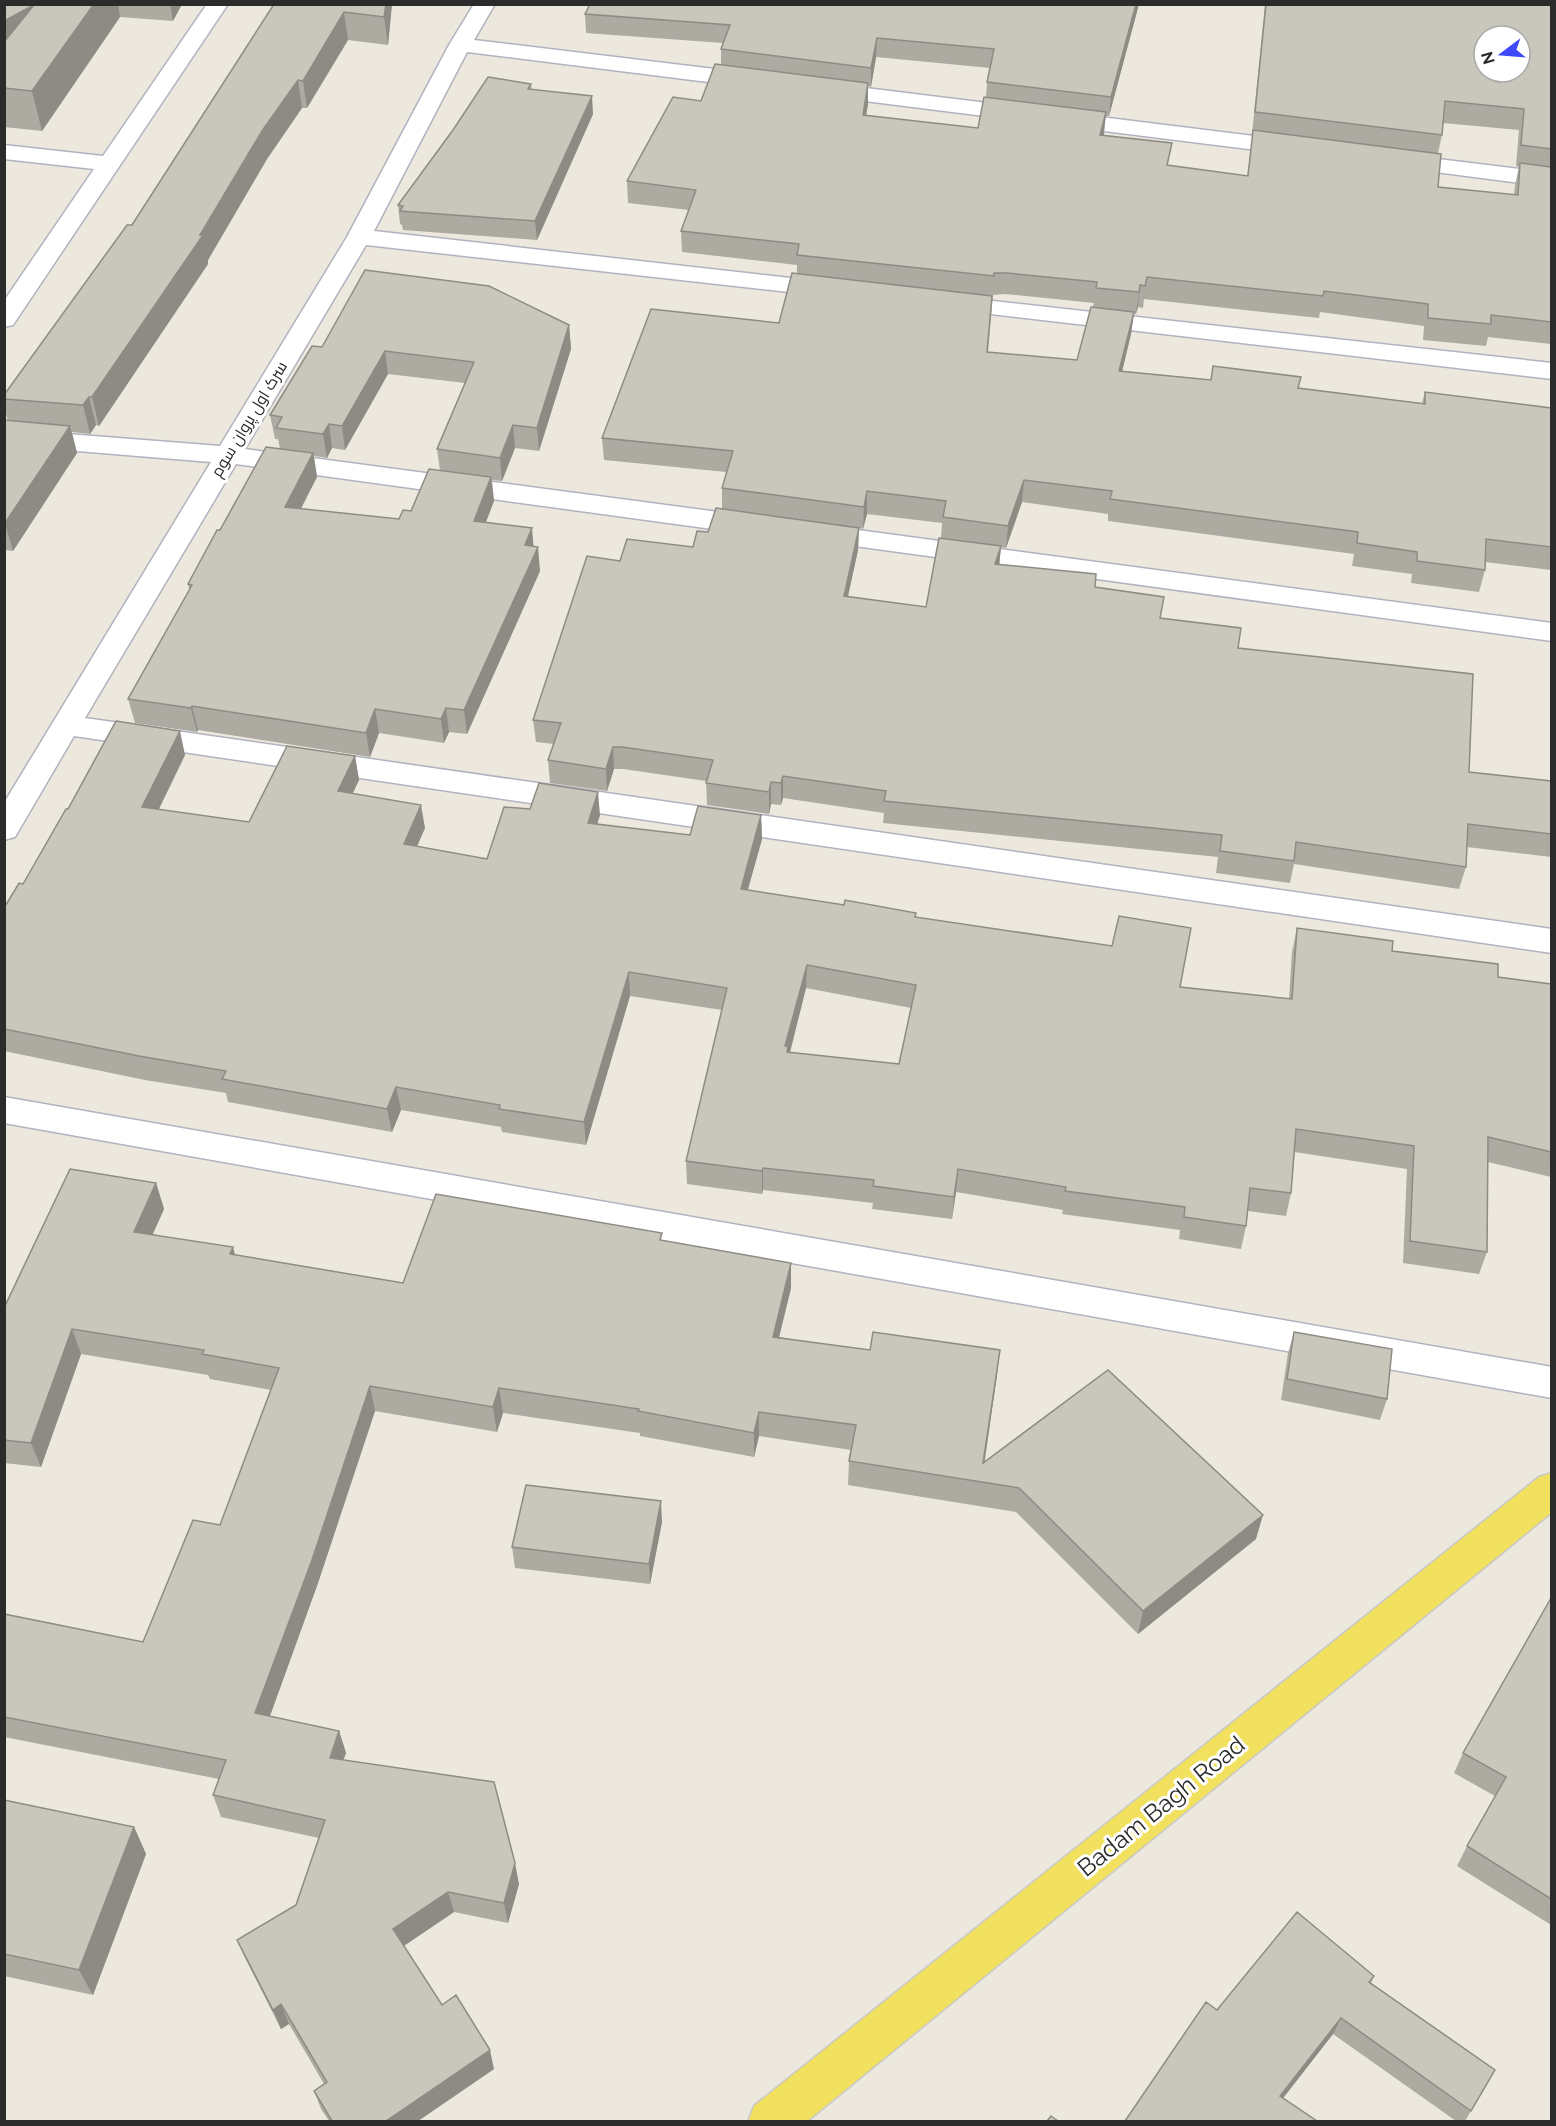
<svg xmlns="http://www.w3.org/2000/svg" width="1556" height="2126" font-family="Raleway,Cairo,sans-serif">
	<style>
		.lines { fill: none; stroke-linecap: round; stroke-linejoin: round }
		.minor-casing { stroke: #b1b2bf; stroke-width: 3 }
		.primary-casing { stroke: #c8c8c8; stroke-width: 3 }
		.minor { fill: #fff; fill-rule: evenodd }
		.primary { fill: #f1e15f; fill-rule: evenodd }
		.wall { fill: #adaaa2; fill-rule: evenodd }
		.shaded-wall { fill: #8d8b84 }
		.building { fill: #c9c6bc; stroke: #8d8b84; stroke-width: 1.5; fill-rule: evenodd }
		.labels { text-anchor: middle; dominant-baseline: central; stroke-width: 6; stroke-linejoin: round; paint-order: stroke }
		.far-street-label { font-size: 16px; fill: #2b2b2b; stroke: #fff }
		.near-street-label { font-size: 24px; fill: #2b2b2b; stroke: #fff }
	</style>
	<rect width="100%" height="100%" fill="#ede8de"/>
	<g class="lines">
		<defs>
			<path id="minor" d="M207 4H228L13 325 4 327V301L94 169 4 159V145L103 156Z
				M474 4H495L474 40 756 74 764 76 767 81 764 86 756 88 467 52 374 231 834 283 843 285 846 290 843 295 834 297 366 245 245 449 756 517 766 520 770 526 766 532 756 535 236 464 85 718 1552 929V953L74 736 15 837 4 840V803L211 462 4 445V429L220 446 347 237 449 45Z
				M825 83 1295 141 1303 143 1307 148 1303 153 1295 155 817 95 814 90 817 85Z
				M1397 154 1552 173V187L1389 166 1385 161 1389 156Z
				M948 296 1552 363V379L939 308 936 303 939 298Z
				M813 524 1552 623V641L803 539 799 533 803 527Z
				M4 1097 1552 1367V1398L4 1123Z"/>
			<path id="primary" d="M1552 1473V1512L806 2122H748L754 2106 1539 1477Z"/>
		</defs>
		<!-- minor casing -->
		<use href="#minor" class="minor-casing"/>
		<!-- primary casing -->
		<use href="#primary" class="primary-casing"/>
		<!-- minor -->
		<use href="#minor" class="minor"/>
		<!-- primary -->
		<use href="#primary" class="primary"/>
	</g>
	<!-- wall -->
	<path class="wall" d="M4 4H182L173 21 120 17 42 131 4 127Z
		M274 4H392L388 45 348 40 307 108H302L267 159 208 260V264L99 426 96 425 90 434 72 432 77 453 13 551 4 550V420L8 421 4 407V395L132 225Z
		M590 4H1139L1109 116H1106L1103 136 1169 166 1247 176 1253 134H1252L1265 4H1551V344L1488 337 1486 346 1423 340 1424 326 1320 312 1319 318 1144 299 1143 308 1138 307 1136 314H1134L1131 334 1122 371 1299 389 1422 403 1425 392 1551 408V570L1485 562V570L1479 592 1411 583 1412 574 1352 566 1354 554 1108 521V514L1022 502 1006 548 1001 547 999 564 1095 587 1161 618 1238 648 1469 772 1551 781V857L1467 847 1466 867 1459 889 1294 864 1290 883 1216 873 1218 857 883 823 884 813 783 798 781 805 771 804 769 814 707 805 706 781 623 769H614L607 791 550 783 548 760 554 744 536 742 533 720 620 561 693 547 708 532 722 509V488L726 472 604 460 602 438 779 323 797 274V265L682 252 681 231 689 210 628 203 627 181 701 101 721 65V49L723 43 586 33 585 14ZM876 57 990 68 987 82 986 98 978 128 866 116 868 104V86L871 87ZM1443 123 1519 130 1516 166 1519 167 1515 185 1514 195 1438 187V153L1442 135ZM1005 294 1094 303 1077 360 988 352 993 295ZM867 514 942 523 941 539 926 607 848 597 858 550 859 528 863 529Z
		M531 84 532 90 593 114 537 240 403 230 402 225 400 224 398 205Z
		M569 325 571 349 539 451 515 448 502 481 492 480 494 501 486 522 533 546 540 571 467 734 449 732 444 743 379 733 370 757 198 730 197 732 135 723 128 699 189 590 188 584 220 530 280 449 278 439H275L270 415 322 347ZM388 374 465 383 437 449 440 470 411 511 399 519 301 509 317 477 314 456 327 458 332 448 345 450Z
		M185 755 159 809 249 822 355 756 359 780 353 793 425 828 417 846 487 859 600 815 597 824 690 835 761 815 762 839 748 890 844 905 916 913V917L1180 987 1289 999 1292 952 1297 928 1498 977 1551 984V1177L1488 1162 1487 1252 1479 1274 1403 1263 1407 1169 1294 1152 1291 1193 1286 1216 1248 1211 1246 1226 1241 1249 1179 1239 1180 1230 1062 1214 1063 1210 956 1192 952 1219 872 1209 873 1203 763 1190 762 1194 687 1184 686 1161 722 1010 630 996 586 1145 502 1132 501 1127 401 1110 392 1132 228 1102 226 1093 145 1080 4 1051V908L23 884 68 809ZM806 988 911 1008 899 1064 790 1053Z
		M156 1183 164 1209 153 1234 235 1255 403 1283 662 1241 791 1288 779 1337 997 1375 984 1462 1256 1539 1138 1634 1016 1512 848 1485 849 1461 851 1450 759 1436 754 1457 640 1436V1433L503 1413 497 1432 375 1411 318 1583 270 1716 339 1731 346 1753 343 1760 519 1884 508 1923 454 1912 404 1946 442 2005 494 2069 418 2121H329L321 2109 314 2091 324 2084 289 2024 281 2029 246 1960 237 1940 296 1905 319 1838 221 1817 213 1795 219 1779 4 1737V1614L143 1642 220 1525 271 1390 210 1379 208 1375 81 1354 41 1467 4 1463V1308Z
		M1294 1332 1387 1399 1380 1420 1281 1400 1288 1353Z
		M662 1522 650 1584 515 1568 512 1547Z
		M1551 1598V1925L1457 1866 1467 1846 1495 1796 1454 1773 1463 1753Z
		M4 1800 134 1827 146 1854 93 1995 4 1976Z
		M1374 1976 1371 1983 1471 2111 1465 2121H1456L1333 2034 1283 2098 1125 2121 1217 2010Z"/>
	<!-- shaded-wall -->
	<path class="shaded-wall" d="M94 4H118L120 17 42 131 32 91Z
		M170 4H182L173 21Z
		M386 4H392L388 45 384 17Z
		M1136 4H1139L1109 116 1111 97Z
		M34 5 4 66V21Z
		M344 12 348 40 307 108 303 81Z
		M877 38 876 57 871 87V68Z
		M298 80 302 108 267 159 208 260V264L99 426 92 397 200 235 262 131Z
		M868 83V104L862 137 863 115Z
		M592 96 593 114 537 240 535 221Z
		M1106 112 1104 134 1098 157 1100 135Z
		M1140 285 1138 307 1136 314 1139 292Z
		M1134 312 1131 334 1117 393 1119 371Z
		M569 325 571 349 539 451 537 428Z
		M385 351 388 374 345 450 342 426Z
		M89 397 96 425 90 434 83 405Z
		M329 424 332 448 327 458 323 434Z
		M513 425 515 448 502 481 500 458Z
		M70 426 77 453 13 551 5 523Z
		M313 453 317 477 289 531 285 507Z
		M491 477 494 501 477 545 474 521Z
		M1024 480 1022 502 1006 548 1008 526Z
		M867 491V514L863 529 864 507Z
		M532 528 534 552 525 545Z
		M859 528 858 550 843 618 844 596Z
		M1001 546 999 569 995 564Z
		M538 547 540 571 467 734 464 710Z
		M192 706 198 730 197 732 191 708Z
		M446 708 449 732 444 743 441 719Z
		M375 709 379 733 370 757 366 733Z
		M180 731 185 755 148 831 142 807Z
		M613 747 614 769 607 791 606 769Z
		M355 756 359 780 342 815 338 791Z
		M783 776V798L781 805V783Z
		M771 782V804L769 814V792Z
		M598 792 600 815 590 847 588 823Z
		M421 805 425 828 408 867 404 844Z
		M761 815 762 839 741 913V889Z
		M807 965 806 988 788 1059 785 1046Z
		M629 972 630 996 586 1145 584 1122Z
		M396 1087 401 1110 392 1132 387 1109Z
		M763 1168V1190L762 1194V1171Z
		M958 1169 956 1192 952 1219 954 1197Z
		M156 1183 164 1209 142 1257 134 1232Z
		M233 1247 240 1273 230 1254Z
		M791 1263V1288L773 1362V1337Z
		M72 1329 81 1354 41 1467 31 1443Z
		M1000 1350 997 1375 981 1487 983 1463Z
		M370 1386 375 1411 318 1583 263 1735 255 1713Z
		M499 1388 503 1413 497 1432 493 1407Z
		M759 1412V1436L754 1457V1433Z
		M661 1501 662 1522 650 1584 649 1564Z
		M1263 1515 1256 1539 1138 1634 1143 1611Z
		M339 1731 346 1753 336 1780 330 1758Z
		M134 1827 146 1854 93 1995 79 1970Z
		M515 1863 519 1884 508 1923 504 1903Z
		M448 1892 454 1912 399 1949 393 1929Z
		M281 2004 289 2024 281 2029 273 2010Z
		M1341 2018 1333 2034 1273 2111 1280 2096Z
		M490 2050 494 2069 418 2121H386Z"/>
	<!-- building -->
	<path class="building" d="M4 4H94L32 91 4 88V42L34 5 4 21Z
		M274 4H386L384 17 344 12 303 81 298 80 262 131 200 235H203L92 397H89L83 405 4 399V395L127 225H132Z
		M590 4H1136L1111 97 987 82 994 49 877 38 871 68 721 49 730 25 585 14Z
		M1266 4H1551V149L1521 145 1524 109 1445 101 1442 135 1255 112ZM1484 36H1520V72H1484Z
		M715 64 868 83 863 115 978 128 984 97 1106 112 1100 135 1172 143 1167 165 1248 176 1253 130 1441 154 1438 187 1518 195 1520 163 1551 167V322L1491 315V324L1428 318V304L1324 291 1323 296 1147 277 1145 286 1140 285 1139 292 1096 288 1097 282 1007 273H994V276L797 255 799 244 681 231 696 190 627 181 673 97 701 101Z
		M488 77 531 84 528 89 592 96 535 221 400 211 403 206 398 205 453 130Z
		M365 270 489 286 569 325 537 428 513 425 500 458 437 449 474 362 385 351 342 426 329 424 323 434 276 428 282 417 270 415 312 346 322 347Z
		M792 273 992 296 987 352 1077 360 1091 307 1134 312 1119 371 1211 380 1213 366 1301 377 1298 388 1425 404V392L1551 408V547L1486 539 1485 570 1417 561V552L1357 543 1358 532 1110 499 1112 491 1024 480 1008 526 943 517 946 501 867 491 864 507 722 488 733 451 602 438 651 309 779 323Z
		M4 420 70 426 5 523H4Z
		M266 447 313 453 285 507 399 519 403 510 411 511 429 469 491 477 474 521 532 528 525 545 538 547 464 710 446 708 441 719 375 709 366 733 192 706 191 708 128 699 192 585 188 584 217 530H220Z
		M716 508 859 528 844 596 926 607 939 538 1001 546 995 564 1096 574 1095 587 1164 597 1160 618 1241 628 1238 648 1473 674 1469 772 1551 781V834L1468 824 1466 867 1296 842 1294 861 1220 851 1222 835 884 801 886 791 783 776 781 783 771 782 769 792 706 783 713 760 622 747H613L606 769 548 760 561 723 533 720 587 556 620 561 627 539 693 547 697 531 708 532Z
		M116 721 180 731 142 807 249 822 287 746 355 756 338 791 421 805 404 844 487 859 504 807 530 809 539 783 598 792 588 823 690 835 698 806 761 815 741 889 844 905 845 900 916 913 915 917 1112 946 1119 916 1191 928 1180 987 1292 999 1297 928 1393 941 1392 951 1498 964V977L1551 984V1152L1488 1137 1487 1252 1410 1241 1414 1146 1296 1129 1291 1193 1250 1188 1246 1226 1184 1217 1185 1207 1065 1191 1066 1187 958 1169 954 1197 873 1186 874 1180 763 1168 762 1171 686 1161 727 988 629 972 584 1122 499 1109 500 1105 396 1087 387 1109 222 1079 226 1071 139 1056 4 1029V908L19 883 23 884 66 809H68ZM807 965 916 985 899 1064 787 1052 788 1046H785Z
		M70 1169 156 1183 134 1232 233 1247 230 1254 403 1283 436 1194 662 1233 660 1240 791 1263 773 1337 870 1350 873 1332 1000 1350 983 1463 1108 1370 1263 1515 1143 1611 1019 1488 849 1461 856 1425 759 1412 754 1433 638 1411 639 1409 499 1388 493 1407 370 1386 312 1560 255 1713 339 1731 330 1758 494 1782 515 1863 504 1903 448 1892 393 1929 442 2005 456 1995 490 2050 386 2121H332L314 2091 327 2082 281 2004 273 2010 237 1940 296 1905 325 1820 213 1795 226 1760 4 1717V1614L143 1642 193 1520 220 1525 279 1368 202 1354 204 1350 72 1329 31 1443 4 1440V1308Z
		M1294 1332 1392 1349 1387 1399 1287 1379Z
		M526 1485 661 1501 649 1564 512 1547Z
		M1551 1598V1899L1467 1846 1506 1777 1463 1753Z
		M4 1800 134 1827 79 1970 4 1954Z
		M1297 1912 1374 1976 1369 1982 1495 2070 1471 2111 1341 2018 1280 2096 1317 2121H1125L1206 2002 1217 2010Z
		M1051 2116 1058 2121H1047Z"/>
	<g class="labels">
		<!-- far-street labels -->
		<g class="far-street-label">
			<text transform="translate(249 419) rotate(-59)">سرک اول پروان سوم</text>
		</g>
		<!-- near-street labels -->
		<g class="near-street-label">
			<text transform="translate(1161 1806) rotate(-39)">Badam Bagh Road</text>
		</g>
	</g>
	<!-- border -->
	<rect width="1556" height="2126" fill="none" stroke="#2b2b2b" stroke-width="12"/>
	<!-- north arrow -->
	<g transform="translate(1502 54) rotate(254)"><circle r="28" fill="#ffffff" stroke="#aaaaaa" stroke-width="1.5"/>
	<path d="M0-4.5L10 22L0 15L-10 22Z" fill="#3e4afa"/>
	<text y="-9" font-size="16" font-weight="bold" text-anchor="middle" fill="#2b2b2b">N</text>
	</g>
</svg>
